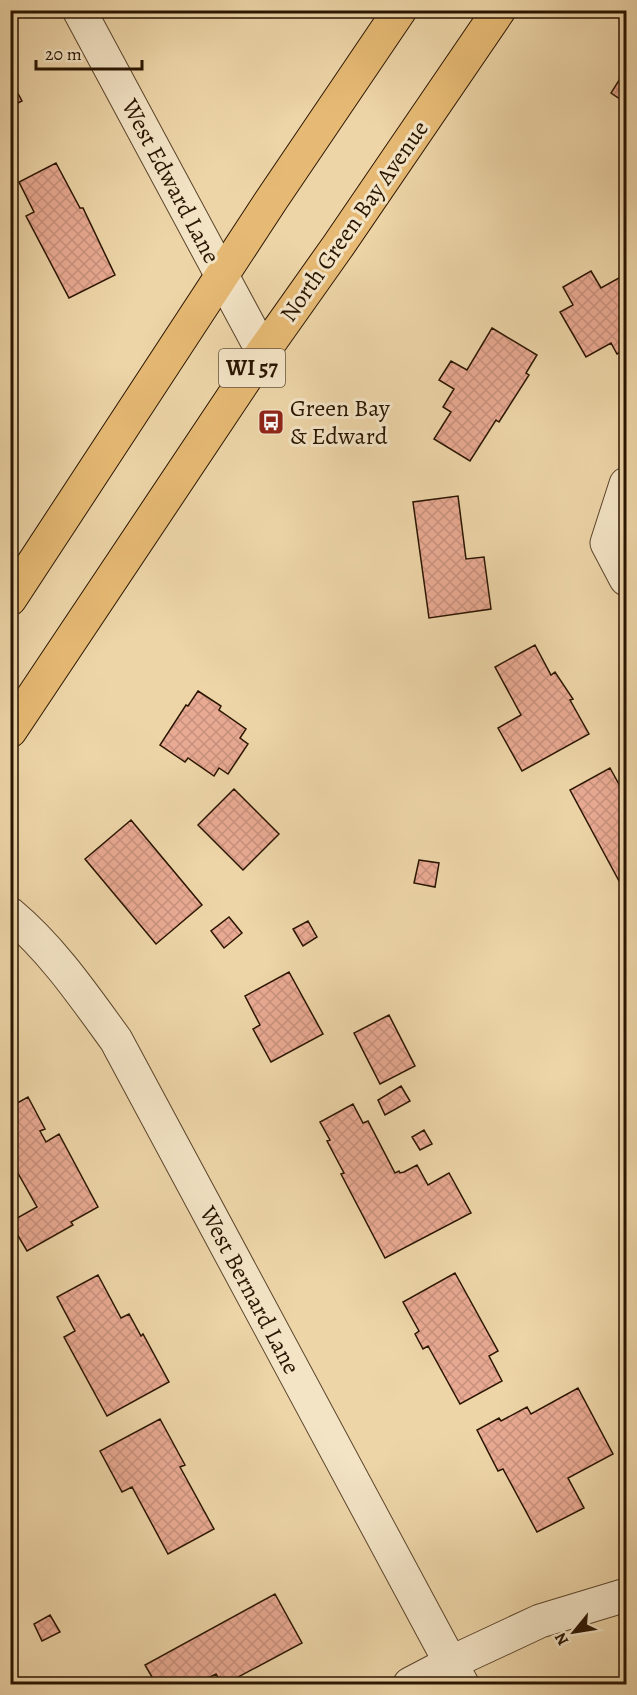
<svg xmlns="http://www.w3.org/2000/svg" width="637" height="1695" font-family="Alegreya,serif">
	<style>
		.building { fill: url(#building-cross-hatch); stroke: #2a1501; stroke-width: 1.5 }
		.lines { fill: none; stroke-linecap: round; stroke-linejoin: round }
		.minor-casing { stroke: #5b452b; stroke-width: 35 }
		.major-casing { stroke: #2a1501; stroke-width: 35 }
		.minor { stroke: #f3e4c6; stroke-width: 33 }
		.major { stroke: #e6ba74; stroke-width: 33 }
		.labels { text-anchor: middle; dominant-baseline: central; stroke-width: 6; stroke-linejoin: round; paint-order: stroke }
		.shield { fill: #f3e4c6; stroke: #66533c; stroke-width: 1.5 }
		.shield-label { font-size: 22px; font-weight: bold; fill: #2a1501 }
		.street-label { font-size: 24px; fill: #2a1501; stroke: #f3e4c6 }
		.poi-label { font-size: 24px; fill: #2a1501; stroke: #f3e4c6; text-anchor: start }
	</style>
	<defs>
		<pattern id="building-cross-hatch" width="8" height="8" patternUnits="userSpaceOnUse" patternTransform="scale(1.5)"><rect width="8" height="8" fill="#e9aa93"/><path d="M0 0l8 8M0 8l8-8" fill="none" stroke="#c8917d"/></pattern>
	</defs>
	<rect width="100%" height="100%" fill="#edd5a8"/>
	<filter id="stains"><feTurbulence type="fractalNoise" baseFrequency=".00333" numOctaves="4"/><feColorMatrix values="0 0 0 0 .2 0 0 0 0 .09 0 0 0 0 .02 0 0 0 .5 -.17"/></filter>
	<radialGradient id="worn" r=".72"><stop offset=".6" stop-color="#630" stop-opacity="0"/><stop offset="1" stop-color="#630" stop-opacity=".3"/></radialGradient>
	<!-- building -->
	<path class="building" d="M626 69V103L611 93Z
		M10 79 22 101 10 107Z
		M56 163 80 208H83L115 275 69 298 26 216 34 212 19 182Z
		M591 271 601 288 626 274V349L617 354 611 343 586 357 560 312 573 305 563 287Z
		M492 328 537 355 526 373 529 375 499 422 496 420 470 461 434 439 451 412 443 407 454 389 439 380 451 361 467 370Z
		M458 496 466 559 484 557 491 609 429 618 413 502Z
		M535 645 551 675 555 672 573 699 570 700 589 734 522 771 498 728 521 715 495 667Z
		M198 691 221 706 219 710 246 729 240 738 248 744 228 774 219 768 214 776 188 758 185 762 160 745 186 705 188 706Z
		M610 768 626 797V894L570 790Z
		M234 789 279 834 243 870 198 825Z
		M131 820 202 905 156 944 85 859Z
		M419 860 439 863 435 887 414 883Z
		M229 917 242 933 224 948 211 931Z
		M308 921 317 937 303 946 293 929Z
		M289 972 323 1034 271 1062 253 1029 260 1025 245 996Z
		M389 1015 415 1066 380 1084 354 1033Z
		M401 1086 410 1101 385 1115 378 1100Z
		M28 1097 45 1129 40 1131 46 1142 59 1134 98 1207 71 1222 73 1225 27 1251 10 1222 37 1207 10 1159V1107Z
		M353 1104 363 1123 368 1121 395 1173 399 1171 400 1173 404 1172 417 1165 428 1185 449 1173 471 1213 385 1258 341 1174 344 1173 327 1141 330 1140 320 1122Z
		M424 1130 432 1144 420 1150 412 1137Z
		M455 1273 498 1351 489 1356 502 1381 460 1404 428 1346 423 1349 415 1334 419 1331 403 1302Z
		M98 1275 121 1318 129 1314 141 1336 143 1334 169 1382 107 1416 64 1337 75 1331 57 1297Z
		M578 1388 613 1454 568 1478 584 1508 537 1532 503 1469 498 1471 477 1430 499 1418 501 1421 527 1407 531 1414Z
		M160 1419 185 1465 180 1467 214 1529 168 1554 132 1487 122 1492 100 1451Z
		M275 1594 302 1643 225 1684H222L216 1674 204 1680 206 1684H156L145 1665Z
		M50 1615 60 1632 42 1641 34 1624Z"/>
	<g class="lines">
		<defs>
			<path id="minor" d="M79 10 263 352
				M626 484 607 543 626 579
				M10 914C52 949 84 996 116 1040L462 1684
				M410 1684 450 1663 540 1621 626 1595"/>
			<path id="major" d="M10 599 272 199 400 10
				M10 731 263 352 338 246 499 10"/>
		</defs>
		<!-- minor casing -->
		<use href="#minor" class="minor-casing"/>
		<!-- major casing -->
		<use href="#major" class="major-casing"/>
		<!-- minor -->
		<use href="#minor" class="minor"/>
		<!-- major -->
		<use href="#major" class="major"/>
	</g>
	<!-- icons -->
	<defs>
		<symbol id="bus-square" viewBox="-11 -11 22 22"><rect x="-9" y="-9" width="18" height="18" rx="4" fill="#8f2418" stroke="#f3e4c6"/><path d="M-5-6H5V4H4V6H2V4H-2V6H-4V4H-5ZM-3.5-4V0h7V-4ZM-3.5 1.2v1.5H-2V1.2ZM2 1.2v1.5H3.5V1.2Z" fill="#fff"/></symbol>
	</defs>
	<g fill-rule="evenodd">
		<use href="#bus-square" x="256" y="407" width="30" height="30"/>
	</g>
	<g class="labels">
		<!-- shield labels -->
		<rect class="shield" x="219" y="349" width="66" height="38" rx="4.5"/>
		<g class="shield-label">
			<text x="252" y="368">WI 57</text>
		</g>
		<!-- street labels -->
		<g class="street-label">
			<text transform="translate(171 181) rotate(62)">West Edward Lane</text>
			<text transform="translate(354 221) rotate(-55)">North Green Bay Avenue</text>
			<text transform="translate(250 1290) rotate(62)">West Bernard Lane</text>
		</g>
		<!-- poi labels -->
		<g class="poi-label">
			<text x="290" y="408">Green Bay<tspan x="290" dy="28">&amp; Edward</tspan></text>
		</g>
	</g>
	<!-- margin -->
	<rect width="637" height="1695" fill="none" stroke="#edd5a8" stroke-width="36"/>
	<rect x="12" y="12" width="613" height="1671" fill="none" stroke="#2a1501" stroke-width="3"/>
	<rect x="18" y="18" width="601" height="1659" fill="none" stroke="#2a1501" stroke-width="1.5"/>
	<!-- north arrow -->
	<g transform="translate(574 1632) rotate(240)" stroke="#f3e4c6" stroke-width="4.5" paint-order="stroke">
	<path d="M0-4.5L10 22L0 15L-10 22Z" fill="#2a1501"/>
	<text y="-9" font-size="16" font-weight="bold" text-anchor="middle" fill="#2a1501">N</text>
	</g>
	<!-- scale -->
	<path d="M36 60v9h106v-9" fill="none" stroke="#2a1501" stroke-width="3"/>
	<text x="45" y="60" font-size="18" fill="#2a1501" stroke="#f3e4c6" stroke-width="4.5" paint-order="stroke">20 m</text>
	<rect width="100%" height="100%" filter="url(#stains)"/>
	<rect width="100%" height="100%" fill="url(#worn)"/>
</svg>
